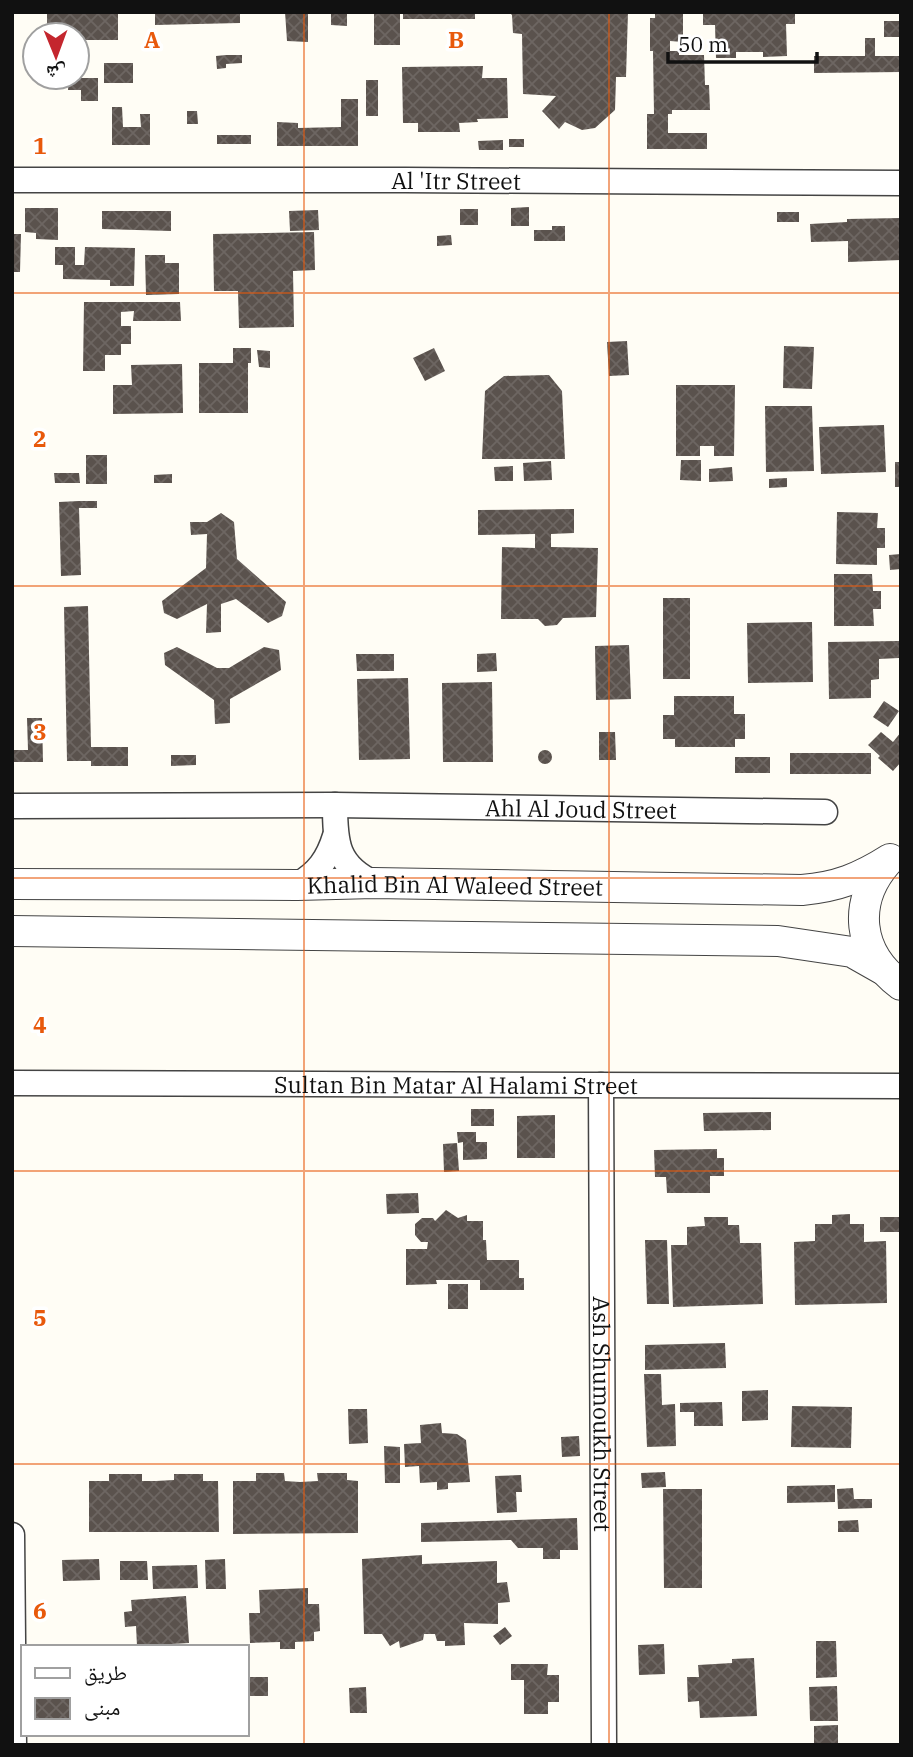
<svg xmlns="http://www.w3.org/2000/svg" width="913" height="1757" font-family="'IBM Plex Serif','Noto Naskh Arabic',serif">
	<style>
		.building { fill: url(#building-cross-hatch) }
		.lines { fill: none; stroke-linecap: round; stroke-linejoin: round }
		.minor-casing { stroke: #444; stroke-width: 27 }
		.tertiary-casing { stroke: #444; stroke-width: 32 }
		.minor { stroke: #fff; stroke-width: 24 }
		.tertiary { stroke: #fff; stroke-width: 30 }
		.grid { fill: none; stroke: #e8590c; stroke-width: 2; stroke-opacity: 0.55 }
		.labels { text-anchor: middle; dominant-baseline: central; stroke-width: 7; stroke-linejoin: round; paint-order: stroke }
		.street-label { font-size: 23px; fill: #111; stroke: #fff }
		.grid-label { font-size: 23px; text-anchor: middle; font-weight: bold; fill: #e8590c; stroke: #fff; stroke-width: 7; stroke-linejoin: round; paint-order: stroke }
	</style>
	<defs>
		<pattern id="building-cross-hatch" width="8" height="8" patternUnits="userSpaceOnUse" patternTransform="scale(1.75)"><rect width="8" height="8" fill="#5a524d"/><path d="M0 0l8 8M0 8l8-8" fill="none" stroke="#6d6662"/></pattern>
	</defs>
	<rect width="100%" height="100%" fill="#fffdf5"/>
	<!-- building -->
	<path class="building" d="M47 12H118V40H77V35H47Z
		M155 12H240V23L155 25Z
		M285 12H308V42L287 41Z
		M331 12H347V26L331 25Z
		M374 12H400V45H374Z
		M403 12H475V19H403Z
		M509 12H628L626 77H616L615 110 595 128 582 130 565 122 559 129 542 111 556 96 523 94 522 34 513 33 512 15Z
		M655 12H683V42L670 41V51H679V55H704L705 85H709L710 110H672V114H668V133H707V149H647V114H654L653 51H650V18H655Z
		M703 12H795V24H786L787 56 763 57V52H736V58H716L715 25H703Z
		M884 21H901V37H884Z
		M865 38H875V56H901V72L814 73V56H865Z
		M226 55H242V63L226 64V68L217 69 216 56Z
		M104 63H133V83H104Z
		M483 66 482 78H507L508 118 477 119 478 122 459 123 460 132H418V123H403L402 67Z
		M69 78H98V101H81V90H68Z
		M366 80H378V116H366Z
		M341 99H358V146H277V122L298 123V128L341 127Z
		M112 107H122L123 127H141L140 114H150V145H112Z
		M187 111H197L198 124H187Z
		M217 135H251V144H217Z
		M509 139H524V147H509Z
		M503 140V150H479L478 141Z
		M529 207V226H511V208Z
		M25 208H58V240L36 239V233L25 232Z
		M460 209H478V225H460Z
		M318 210 319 230 290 231 289 211Z
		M102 211H171V231L102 229Z
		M777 212H799V222H777Z
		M901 218V260L848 262V241L811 242 810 224 847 222V219Z
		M552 226H565V241H534V230H552Z
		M314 232 315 270 293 271 294 327 239 328 238 291H214L213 234Z
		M12 234H21L20 272H12Z
		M451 235 452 245 437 246V236Z
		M55 247H75V265H84L85 247 135 248 134 286H110V280L63 279V265H55Z
		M145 255H165V263H179V294L146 295Z
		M84 302H180L181 321H133L134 311 121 312V326H131V344H121V355H105V371H83Z
		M627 341 629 375 609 376 607 342Z
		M784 346 814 347 812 389 783 388Z
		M233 348H251V363H248V413H199V363H233Z
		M434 348 445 371 425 381 413 358Z
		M257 350 270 351V368L259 367Z
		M182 364 183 413 113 414V385H132L131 365Z
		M549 375 562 391 565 459H482L485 391 504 376Z
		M676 385H735L734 456H714V446H700V456H676Z
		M765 406H812L814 471 766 472Z
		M884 425 886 472 821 474 819 427Z
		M86 455H107V484H86Z
		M681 460H701V481L680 480Z
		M551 461 552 480 524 481 523 463Z
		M895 462H901V487H895Z
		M513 466V481H495L494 467Z
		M732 467 733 481 709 482V469Z
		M54 473H79L80 483H55Z
		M172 474V483H154V475Z
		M787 478V487L769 488V479Z
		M79 501H97V508H79L81 575 61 576 59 502Z
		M574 509V533L551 534V547L598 548 596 617 563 618 557 625 545 626 538 619H501L502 547 535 548V534L478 535V510Z
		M837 512 878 513 877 528H885V548H877V565L836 564Z
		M221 513 234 522 237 559 286 602 282 616 268 623 236 599 221 604V632L206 633 207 604 177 619 164 613 162 601 206 568 207 534 191 535 190 522H207Z
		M901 554V569L890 570 889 555Z
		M834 574H872L873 591H881V609H873L874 626H834Z
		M663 598H690V679H663Z
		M88 606 91 747H128V766H91V761H67L64 607Z
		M812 622 813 682 748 683 747 623Z
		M899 641V658L879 659V679L871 680V698L829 699 828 642Z
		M629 645 631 699 596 700 595 646Z
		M177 647 217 668H229L264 647 279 650 281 670 230 699V723L215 724 214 700 165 665 164 653Z
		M496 653 497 671 477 672V654Z
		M356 654H394V671H357Z
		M408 678 410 759 359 760 357 679Z
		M492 682 493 762H443L442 683Z
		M674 696H734V714H745V739H735V747H675V739H663V715H674Z
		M884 701 899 711 888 727 873 717Z
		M27 718H42L43 762H12V750H28Z
		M599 732H615L616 760H599Z
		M881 732 893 742 901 732V762L893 771 878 758 880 756 868 745Z
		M538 757a7 7 0 1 1 14 0a7 7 0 1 1-14 0Z
		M790 753H871V774H790Z
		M171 755H196V765L171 766Z
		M735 757H770V773H735Z
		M471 1109H494V1126H471Z
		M771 1112V1130L704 1131 703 1113Z
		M555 1115V1158H517V1116Z
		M457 1132H476V1142H487V1159L463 1160V1142L458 1143Z
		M457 1143 459 1171 444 1172 443 1144Z
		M717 1149V1158H724V1176H710V1193H667L666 1177H655L654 1150Z
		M418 1193 419 1213 387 1214 386 1194Z
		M446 1210 458 1218 467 1215V1221H483V1240H486L487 1260H519V1278H524V1290H480V1280H436L437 1284 406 1285V1249H427L428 1242H421L415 1235V1224L422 1218H433L435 1221Z
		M850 1214V1224H864V1242L886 1241 887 1303 795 1305 794 1242 815 1241V1224H832V1215Z
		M704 1217H728V1225H739L740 1243H761L763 1304 673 1307 671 1245H687V1227L705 1226Z
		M880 1217H901V1232H880Z
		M645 1240H667L669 1304H647Z
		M448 1284H468V1309H448Z
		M725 1343 726 1368 645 1370V1345Z
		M644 1374H661L662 1405 675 1404 676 1446 647 1447Z
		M768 1390V1420L742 1421V1391Z
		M722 1402 723 1426H694V1412H680V1403Z
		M792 1406 852 1407 851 1448 791 1447Z
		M348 1409H367L368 1443 349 1444Z
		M441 1423 442 1433 457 1434 466 1440 470 1482 448 1483V1489L437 1490V1482L420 1483 419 1466 405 1467 404 1444 421 1443 420 1425Z
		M579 1436 580 1456 562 1457 561 1437Z
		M384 1446 400 1447V1483H385Z
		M665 1472 666 1487 642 1488 641 1473Z
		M256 1473H284L285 1481 300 1482 318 1481 317 1473H347V1480L358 1481V1533L233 1534V1481H256Z
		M109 1474H142V1481H156L174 1480V1474H203V1481H218L219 1532H89V1481H109Z
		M521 1475 522 1492H516L517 1512 497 1513 495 1476Z
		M835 1485V1502L787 1503V1486Z
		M853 1488 854 1499H872V1508L838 1509 837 1489Z
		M663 1489H702V1588H664Z
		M577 1518 578 1550H560V1559H543V1548H518L511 1540 421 1542V1523Z
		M858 1520 859 1532H838V1521Z
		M422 1555V1564L497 1561V1583L507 1582 510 1602 498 1603V1624L464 1623 465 1645 445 1646V1641H437L435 1634H424L423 1640 400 1648 399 1641 390 1646 382 1634H364L362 1559Z
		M99 1559 100 1580 63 1581 62 1560Z
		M225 1559 226 1589H206L205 1560Z
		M120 1561H147L148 1580H120Z
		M197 1565 198 1588 153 1589 152 1566Z
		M308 1588V1604H319L320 1631 314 1632V1641L295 1642V1649H280V1642L250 1643 249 1613H260L259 1590Z
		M186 1596 189 1643 137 1646 136 1626 125 1627 124 1612 132 1611 131 1600Z
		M505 1627 512 1636 500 1645 493 1636Z
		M816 1641H836L837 1677 816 1678Z
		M664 1644 665 1674 639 1675 638 1645Z
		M754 1658 757 1716 700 1718 699 1701 688 1702 687 1677H699L698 1665 732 1663V1659Z
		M511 1664H548L547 1675H559V1702H548V1714H524V1680H511Z
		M247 1677H268V1696H247Z
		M837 1686 838 1721H810L809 1687Z
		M366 1687 367 1713H350L349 1688Z
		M838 1725V1745H814V1726Z"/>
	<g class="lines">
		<defs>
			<g id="minor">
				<path id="s1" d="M12 180H405L901 183"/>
				<path d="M335 805C335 843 337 866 374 883"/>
				<path id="s2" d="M12 806 335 805 825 812"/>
				<path d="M297 885C318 873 328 859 335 836"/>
				<path id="s3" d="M12 1083 901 1086"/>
				<path id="s4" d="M601 1085 604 1745"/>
				<path d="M12 1535 14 1745"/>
			</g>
			<g id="tertiary">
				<path d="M887 862C852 902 857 953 901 985"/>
				<path id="s5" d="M12 884 297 885 374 883 802 890C837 887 860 878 890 859"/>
				<path d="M12 931 778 941 852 952 882 969"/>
			</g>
		</defs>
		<!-- minor casing -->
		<use href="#minor" class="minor-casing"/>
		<!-- tertiary casing -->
		<use href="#tertiary" class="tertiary-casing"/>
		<!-- minor -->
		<use href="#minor" class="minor"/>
		<!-- tertiary -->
		<use href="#tertiary" class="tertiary"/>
	</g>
	<!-- grid -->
	<path class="grid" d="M304 12V1745M609 12V1745M12 293H901M12 586H901M12 878H901M12 1171H901M12 1464H901"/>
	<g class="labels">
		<!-- street labels -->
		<g class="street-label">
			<text stroke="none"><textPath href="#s1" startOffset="444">Al 'Itr Street</textPath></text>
			<text stroke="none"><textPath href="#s2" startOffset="569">Ahl Al Joud Street</textPath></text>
			<text stroke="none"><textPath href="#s5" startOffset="443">Khalid Bin Al Waleed Street</textPath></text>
			<text stroke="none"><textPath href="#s3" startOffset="444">Sultan Bin Matar Al Halami Street</textPath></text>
			<text stroke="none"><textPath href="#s4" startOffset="329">Ash Shumoukh Street</textPath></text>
		</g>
	</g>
	<g class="grid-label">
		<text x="152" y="48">A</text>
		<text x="456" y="48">B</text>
		<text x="40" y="154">1</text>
		<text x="40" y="447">2</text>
		<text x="40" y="740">3</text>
		<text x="40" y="1033">4</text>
		<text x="40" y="1326">5</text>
		<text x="40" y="1619">6</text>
	</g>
	<!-- border -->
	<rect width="913" height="1757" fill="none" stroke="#111111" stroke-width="28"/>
	<!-- legend -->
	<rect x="21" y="1645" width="228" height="91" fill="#ffffff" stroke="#a0a0a0" stroke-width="2"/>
	<rect x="35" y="1668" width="35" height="10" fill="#ffffff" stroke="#a0a0a0" stroke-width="2"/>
	<text x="84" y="1680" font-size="21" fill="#111111">طريق</text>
	<rect x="35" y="1698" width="35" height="21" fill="url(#building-cross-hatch)" stroke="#a0a0a0" stroke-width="2"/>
	<text x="84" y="1715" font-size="21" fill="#111111">مبنى</text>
	<!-- north arrow -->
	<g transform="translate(56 56) rotate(179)"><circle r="33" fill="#ffffff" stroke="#a0a0a0" stroke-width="2"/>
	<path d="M0-5L12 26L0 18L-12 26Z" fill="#c4262e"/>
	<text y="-10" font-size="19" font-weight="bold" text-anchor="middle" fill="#111111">ش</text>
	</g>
	<!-- scale -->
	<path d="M668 52v10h149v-10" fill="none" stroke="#111111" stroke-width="3.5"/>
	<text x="678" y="52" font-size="21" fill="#111111" stroke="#ffffff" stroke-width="5" paint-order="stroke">50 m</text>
</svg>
